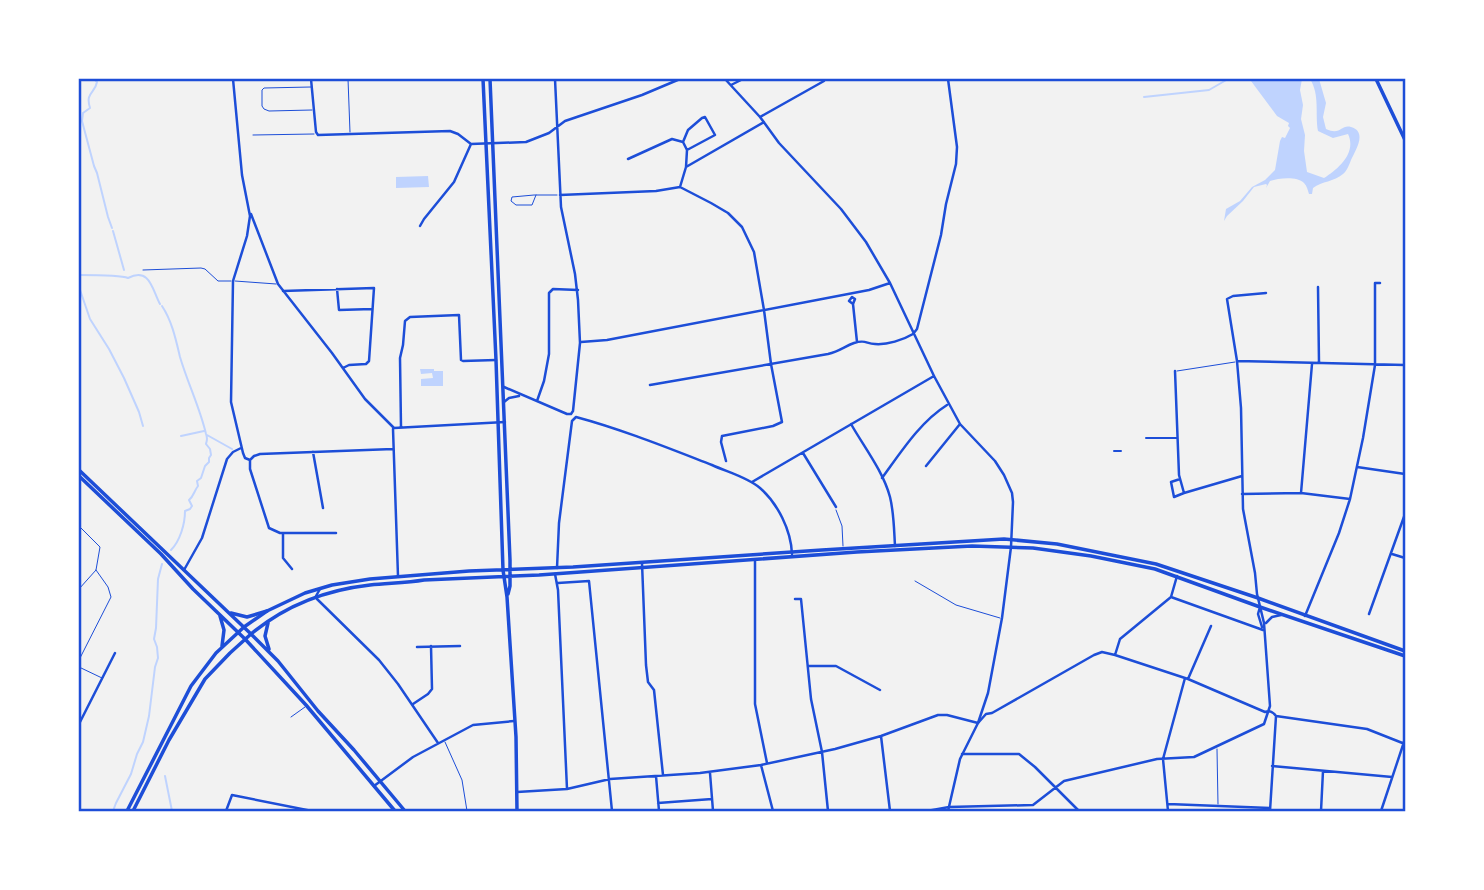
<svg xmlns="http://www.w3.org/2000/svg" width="1484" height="890" font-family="Quicksand,sans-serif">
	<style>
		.water { fill: #bfd3fe }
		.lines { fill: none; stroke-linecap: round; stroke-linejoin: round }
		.stream { stroke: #bfd3fe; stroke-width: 2 }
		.service { stroke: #1d4ed8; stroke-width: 1 }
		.pedestrian { stroke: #1d4ed8; stroke-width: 2 }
		.minor { stroke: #1d4ed8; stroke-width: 2.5 }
		.tertiary { stroke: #1d4ed8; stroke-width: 2.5 }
		.secondary { stroke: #1d4ed8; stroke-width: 3.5 }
		.primary { stroke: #1d4ed8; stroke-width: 3.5 }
		.neatline { fill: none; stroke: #1d4ed8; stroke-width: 2.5 }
	</style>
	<rect width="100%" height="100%" fill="#f2f2f2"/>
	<!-- water -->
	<path class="water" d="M1228 79H1302L1300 90 1303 105 1301 119 1305 135 1304 151 1307 172 1324 178C1338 169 1357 153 1348 134L1333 138 1318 131C1315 113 1320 95 1310 79H1319L1326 103 1323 117 1326 129C1341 136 1341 124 1351 127 1368 132 1355 151 1351 160 1349 165 1347 171 1343 174 1334 182 1322 181 1313 188L1312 194H1309C1308 191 1307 186 1304 183 1297 176 1279 178 1270 181L1266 188 1267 185 1266 184 1254 187 1243 201 1227 216 1224 221 1226 209 1240 201 1252 187 1265 180 1275 170 1280 141 1282 137 1285 138 1290 128 1288 126 1289 123 1277 116 1251 81Z
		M428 176 429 187 396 188V177Z
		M420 369H434V371H443V386H421V379L433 378 432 373 421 374Z"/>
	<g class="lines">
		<!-- stream -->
		<path class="stream" d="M94 79 97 82C95 94 85 92 90 108L83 113 82 121 94 166 97 173 108 217 112 228
			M1144 97 1209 90 1228 79
			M113 231 124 270
			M79 275C89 275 121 275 128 278 150 267 152 289 160 304
			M79 287 90 319 109 349 124 378 139 412 143 426
			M162 306C172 321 176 340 180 357 188 384 200 408 206 434 208 439 207 439 206 444L210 449 211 455 209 458V462L205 466 201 478 197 481 198 486C194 491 194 496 189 500L192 506 190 509 185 511C185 524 180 541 171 550
			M207 435 232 449
			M181 436 204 431
			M165 776 172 811
			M113 811 116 803 131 774 137 754 143 742 149 716 155 667 158 658 157 647 154 639 156 628 158 579 162 564"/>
		<!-- service -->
		<path class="service" d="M348 79 350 132
			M311 87 264 88 262 90V106L264 109 269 111 312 110
			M253 135 314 134
			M536 195 532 205H516L511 201 512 197 534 195H557
			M143 270 201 268 205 269 218 281H231
			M235 281 276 284
			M1177 371 1235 362
			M836 510 842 526 843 546
			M79 526 100 547 96 570 79 589
			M915 581 956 605 1000 618
			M79 660 111 597 108 587 96 570
			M79 667 102 678
			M291 717 305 707
			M445 742 462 780 467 811
			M1217 749 1218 804"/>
		<!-- pedestrian -->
		<path class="pedestrian" d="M1146 438H1177
			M1114 451H1121"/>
		<!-- minor -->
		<path class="minor" d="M233 79 242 175 250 216 247 236 233 281 231 402 243 453 245 458 250 460V469L269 528 280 533H336
			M311 79 316 132 318 135 450 131 458 134 471 144 526 142 549 133 565 121 642 95 680 79
			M725 79 760 117 779 143 841 209 866 242 890 283 934 376 960 424 995 461 1004 475 1012 493 1013 502 1011 547
			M731 85 743 79
			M760 117 824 81 823 79
			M628 159 672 139 683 142
			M686 167 764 122
			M680 187 686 167 687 150 715 135 705 117 702 118 688 130 683 142 687 150
			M560 195 656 191 680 187 711 203 728 213 742 227 754 252 764 310 771 364 782 422 773 426 722 436 721 442 726 461
			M251 214 278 284 332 353 365 399 394 428
			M420 226 424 219 454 182 471 144
			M1318 287 1319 363
			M337 289 339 310 372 309
			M283 291 374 288 369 361 366 364 349 365 343 368
			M852 297 855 299 853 304 849 301Z
			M853 304 857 342
			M913 334 917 329 941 235 946 204 956 164 957 147 948 79
			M581 342 607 340 869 290 890 283
			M1237 361 1405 365
			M1175 371 1179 475 1184 493 1242 476
			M650 385 828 354C840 351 845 346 854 343 866 339 866 344 875 344 887 345 903 340 913 334
			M504 387 567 414H571L573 411 580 343 578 300 575 274 561 207 555 79
			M537 401 544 381 549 354V293L553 289 578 290
			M504 402 509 398 519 396
			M851 424C864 447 883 471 890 497 894 513 894 530 895 546
			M401 427 400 358 403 345 405 321 410 317 459 315 461 360 463 361 496 360
			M394 428 505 422
			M393 429 398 576
			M313 452 323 508
			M803 453 836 507
			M250 460 254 456 260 454 393 449
			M926 466 960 424
			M1357 467 1405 474
			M882 478C901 452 920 422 947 405
			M1180 479 1171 482 1174 497 1184 493
			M752 482 934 376
			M1301 493 1312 364
			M1242 494 1301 493 1350 499
			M283 533V558L292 569
			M1392 554 1405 558
			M755 560V704L767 763
			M642 563 646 665 648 682 654 690 663 775
			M557 568 559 523 572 421 576 417C621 429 668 448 712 465 727 472 747 477 760 488 778 504 791 530 792 554
			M184 570 202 538 227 459 233 452 241 448
			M555 574 558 590 567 789
			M558 583 589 581 612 811
			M320 589 316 596 317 599 379 660 398 684 438 743
			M1171 597 1263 630
			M795 599H801L811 699 822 752 828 811
			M1260 607 1258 614 1262 627
			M1369 614 1405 514
			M1305 616 1339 533 1350 499 1363 438 1375 365V283H1380
			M1266 623 1272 617 1281 615
			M417 647 460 646
			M1115 655 1120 639 1171 597 1177 576
			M808 666H836L880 690
			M1188 679 1211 626
			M413 704 428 694 432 689 431 646
			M79 724 115 653
			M881 736 890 811
			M962 754H1019L1035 767 1079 811
			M761 765 773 811
			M1272 766 1392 777
			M710 773 713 811
			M656 776 659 811
			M374 786 413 757 473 725 514 721
			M517 792 567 789 610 779 700 773 761 765 835 749 881 736 938 715H947L978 723 986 714 992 713 1094 655 1102 652 1115 655 1188 679 1265 712C1270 710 1273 712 1276 716L1367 729 1405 744
			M658 803 712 799
			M1168 804 1270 808
			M226 811 232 795 312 811
			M927 811 949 807 1033 805 1064 781 1157 759 1194 757 1264 724 1270 706 1264 623 1257 594 1255 573 1243 509 1241 408 1237 361 1227 299 1233 296 1266 293
			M1168 811 1163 759 1185 678
			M1270 811 1276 716
			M1321 811 1323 771
			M1381 811 1405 739"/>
		<!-- tertiary -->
		<path class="tertiary" d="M948 811 960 759 978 723 988 693 1002 618 1011 547"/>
		<!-- secondary -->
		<path class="secondary" d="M483 79 496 360 503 570 507 597 516 737 517 811
			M490 79 510 560V586L508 594
			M1376 79 1405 140
			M268 623 265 636 269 649
			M244 627 267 611 305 593 332 585 370 579 469 571 573 567 822 550 1004 539 1057 544 1156 564 1258 598 1405 651
			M245 639 306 705 395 811
			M405 811 354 750 318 711 278 661 251 634C286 605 325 590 370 585 388 583 406 583 424 580L539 575 857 552 972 546 1033 548 1091 556 1155 569 1260 607 1405 656"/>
		<!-- primary -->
		<path class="primary" d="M79 470 251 634 230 653 205 679 169 740 133 811
			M79 476 161 554 193 589 245 639
			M231 613 247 617 267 611
			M220 616 224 630 222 646
			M127 811 191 686 216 653 244 627"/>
	</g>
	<!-- border -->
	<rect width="1484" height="890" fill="none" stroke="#ffffff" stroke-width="161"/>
	<rect x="80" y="80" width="1324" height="730" class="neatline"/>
</svg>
